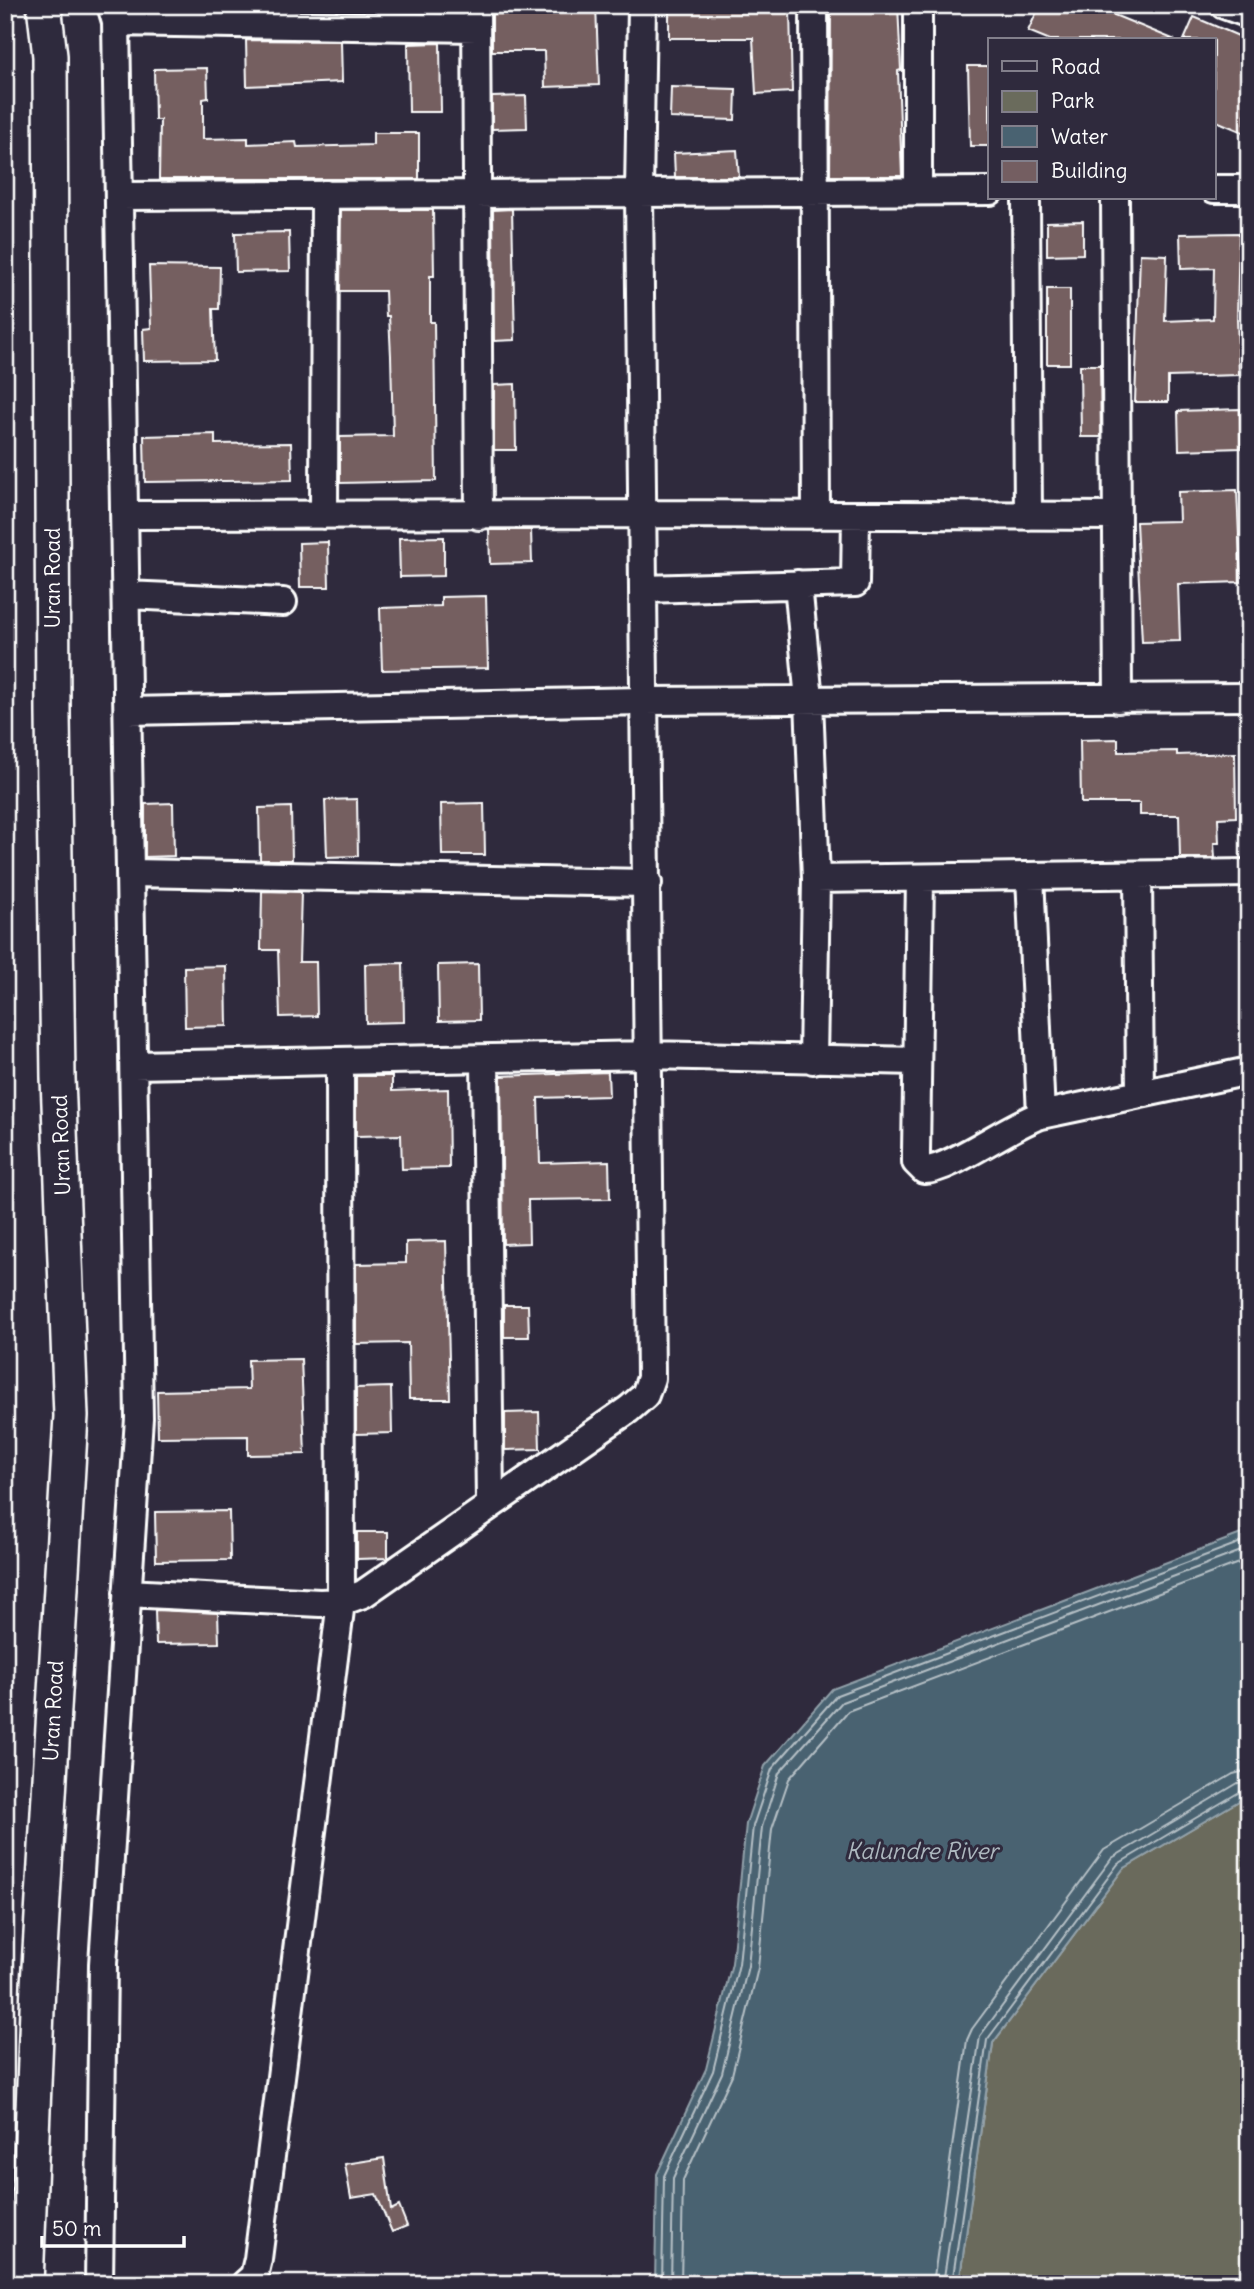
<svg xmlns="http://www.w3.org/2000/svg" width="1254" height="2289" font-family="Delius,sans-serif">
	<style>
		.green { fill: #6a6b5c; stroke: #b4b5ae; stroke-width: 2 }
		.water { fill: #496271; stroke: #92a1aa; stroke-width: 2 }
		.lines { fill: none; stroke-linecap: round; stroke-linejoin: round }
		.shore { stroke: #b6c0c6; stroke-width: 2 }
		.building { fill: #745e61; stroke: #fff; stroke-width: 2 }
		.minor-casing { stroke: #fff; stroke-width: 32 }
		.major-casing { stroke: #fff; stroke-width: 38 }
		.minor { stroke: #2f2a3d; stroke-width: 26 }
		.major { stroke: #2f2a3d; stroke-width: 33 }
		.labels { text-anchor: middle; dominant-baseline: central; stroke-width: 6; stroke-linejoin: round; paint-order: stroke }
		.street-label { font-size: 21px; fill: #fff; stroke: #2f2a3d }
		.water-label { font-size: 23px; font-style: italic; fill: #adb8bf; stroke: #2f2a3d }
	</style>
	<rect width="100%" height="100%" fill="#2f2a3d"/>
	<filter id="ink" filterUnits="userSpaceOnUse"><feTurbulence type="fractalNoise" baseFrequency=".0143" numOctaves="2"/><feDisplacementMap in="SourceGraphic" scale="14" xChannelSelector="R" yChannelSelector="G"/><feConvolveMatrix kernelMatrix="1 2 1 2 8 2 1 2 1" color-interpolation-filters="sRGB"/></filter>
	<g filter="url(#ink)">
		<!-- green -->
		<path class="green" d="M1249 1795V2284H959L993 2043 1123 1869Z"/>
		<!-- water -->
		<path class="water" d="M1249 1531V1795L1123 1869 993 2043 959 2284H655L657 2174 706 2069 732 1963 746 1824 765 1766 832 1689Z"/>
		<g class="lines">
			<!-- shore -->
			<path class="shore" d="M662 2284 664 2176 713 2071 739 1964 753 1826 772 1769 837 1695 1249 1539
				M671 2284 673 2178 722 2073 748 1966 762 1827 779 1773 842 1702 1249 1548
				M681 2284 683 2180 732 2075 758 1968 772 1829 789 1779 848 1711 1249 1559
				M933 2284 967 2040 972 2029 1104 1850 1233 1774 1249 1770
				M943 2284 980 2036 1112 1858 1238 1783 1249 1780
				M952 2284 987 2040 1118 1864 1243 1790 1249 1789"/>
		</g>
		<!-- building -->
		<path class="building" d="M540 5H596L599 85 545 87 544 51H492V14L541 13Z
			M669 5H740L741 11 790 10 792 92 756 94 753 38H669Z
			M831 5H898L901 70 898 71 902 176H830Z
			M1040 5H1090L1175 40H1050L1028 31Z
			M1194 17 1248 40H1244L1245 133 1214 120V40H1184Z
			M246 40 341 41 342 82 247 86Z
			M440 43 441 112H409L408 44Z
			M968 66H990V146H970Z
			M207 68 208 98 203 99V139L248 138V144L296 142 297 147 373 145V133H419V179H159L160 120H155L154 69Z
			M671 87 736 89 735 120 670 118Z
			M526 96 527 128 492 129V97Z
			M737 150 739 177H675L674 153Z
			M512 209 515 340 494 341 493 210Z
			M341 210H433L434 276H430V322H434L436 481 340 483V437L393 436 391 356 389 316H386L385 291H340Z
			M1083 221V254L1047 255V222Z
			M289 232 290 271 236 272 235 233Z
			M1239 233 1237 318 1239 375 1168 377V402H1135L1140 254 1167 255 1165 321 1213 319 1214 268 1181 269 1180 234Z
			M149 266 220 267 219 309H213L215 360 144 361 143 329 151 328Z
			M1047 289H1070V364H1047Z
			M1080 365H1100L1101 437H1081Z
			M515 384 516 450H494V385Z
			M1240 409 1241 448 1179 450 1178 411Z
			M215 434V444L291 443 292 480 145 482 144 436Z
			M1237 490 1241 582 1178 584 1180 641 1142 642 1136 522 1179 521 1178 492Z
			M489 530H531L532 563 490 564Z
			M444 537V576L400 577 399 538Z
			M328 542 329 587H300L299 543Z
			M486 596 488 668 382 670 380 608 441 606V597Z
			M1118 739V752L1177 751V755L1235 753 1236 817 1218 818 1219 843H1214L1215 858H1180L1179 815H1140V803H1081L1080 740Z
			M357 799 358 856 327 857 325 800Z
			M173 803 174 856 145 857V804Z
			M484 803 485 855H442L441 804Z
			M291 807 292 860H260L259 808Z
			M262 891 301 892 299 962H316L317 1016 280 1017 278 950H261Z
			M403 963 404 1022 366 1023 365 964Z
			M478 964 479 1020 439 1021 438 965Z
			M226 966 227 1026 185 1027 184 967Z
			M608 1072 609 1096 538 1098 540 1163 609 1161 610 1199 528 1200 529 1243 503 1244 501 1076Z
			M356 1076H392V1091L448 1089 449 1168 402 1169 401 1135 356 1136Z
			M446 1241 450 1399H409L408 1343 356 1344V1264L406 1263V1242Z
			M504 1305H528L529 1337H504Z
			M301 1359 305 1454 248 1455V1436L158 1437 157 1391 249 1389 248 1360Z
			M391 1387 392 1433 356 1434V1388Z
			M539 1412 540 1449 505 1450V1413Z
			M229 1511 230 1560 156 1561 155 1512Z
			M357 1532H388V1558L357 1559Z
			M155 1610 218 1613 219 1643 156 1644Z
			M384 2158 391 2210 399 2206 407 2226 392 2232 376 2194 351 2198 345 2164Z"/>
		<g class="lines">
			<defs>
				<path id="minor" d="M476 5 479 516
					M814 5 816 515
					M1224 5 1249 14
					M116 22 476 28
					M1214 189H1249
					M918 191V5
					M119 196 990 191
					M1026 198 1028 516
					M1115 198 1118 699
					M125 515 644 514 1117 516
					M324 515 325 194
					M798 584 809 700 816 879 813 1060
					M644 589 855 583 856 515
					M126 595 283 602
					M128 711 644 701 1249 697
					M132 873 648 883
					M1138 875 1140 1094
					M1030 876 1041 1115
					M920 878 916 1153V1162L924 1170C949 1171 1010 1125 1041 1115L1249 1071
					M816 879 1249 873
					M485 1060 490 1504
					M134 1065 648 1055 917 1061
					M127 1593 320 1603 341 1602 363 1594 629 1409 645 1395 651 1378 639 193 642 5
					M99 2284 103 1964 139 1418 116 22 111 5
					M245 2284 254 2276 258 2259 341 1602 340 1062"/>
				<path id="major" d="M26 2284 38 1985 71 1416 58 1078 53 714 50 56 44 5"/>
			</defs>
			<!-- minor casing -->
			<use href="#minor" class="minor-casing"/>
			<!-- major casing -->
			<use href="#major" class="major-casing"/>
			<!-- minor -->
			<use href="#minor" class="minor"/>
			<!-- major -->
			<use href="#major" class="major"/>
		</g>
	</g>
	<g class="labels">
		<!-- street labels -->
		<g class="street-label">
			<text transform="translate(52 578) rotate(-90)">Uran Road</text>
			<text transform="translate(61 1145) rotate(-92)">Uran Road</text>
			<text transform="translate(53 1711) rotate(-87)">Uran Road</text>
		</g>
		<!-- water labels -->
		<g class="water-label">
			<text x="922" y="1850">Kalundre River</text>
		</g>
	</g>
	<!-- margin -->
	<rect width="1254" height="2289" fill="none" stroke="#2f2a3d" stroke-width="28"/>
	<rect x="14" y="14" width="1226" height="2261" fill="none" stroke="#fff" stroke-width="2.5" filter="url(#ink)"/>
	<!-- legend -->
	<rect x="988" y="38" width="228" height="161" fill="#2f2a3d" stroke="#827f8b" stroke-width="2"/>
	<rect x="1002" y="61" width="35" height="10" fill="#2f2a3d" stroke="#827f8b" stroke-width="2"/>
	<text x="1051" y="74" font-size="21" fill="#ffffff">Road</text>
	<rect x="1002" y="91" width="35" height="21" fill="#6a6b5c" stroke="#827f8b" stroke-width="2"/>
	<text x="1051" y="108" font-size="21" fill="#ffffff">Park</text>
	<rect x="1002" y="126" width="35" height="21" fill="#496271" stroke="#827f8b" stroke-width="2"/>
	<text x="1051" y="144" font-size="21" fill="#ffffff">Water</text>
	<rect x="1002" y="161" width="35" height="21" fill="#745e61" stroke="#827f8b" stroke-width="2"/>
	<text x="1051" y="178" font-size="21" fill="#ffffff">Building</text>
	<!-- scale -->
	<path d="M42 2236v10h142v-10" fill="none" stroke="#ffffff" stroke-width="3.5"/>
	<text x="52" y="2236" font-size="21" fill="#ffffff" stroke="#2f2a3d" stroke-width="5" paint-order="stroke">50 m</text>
</svg>
